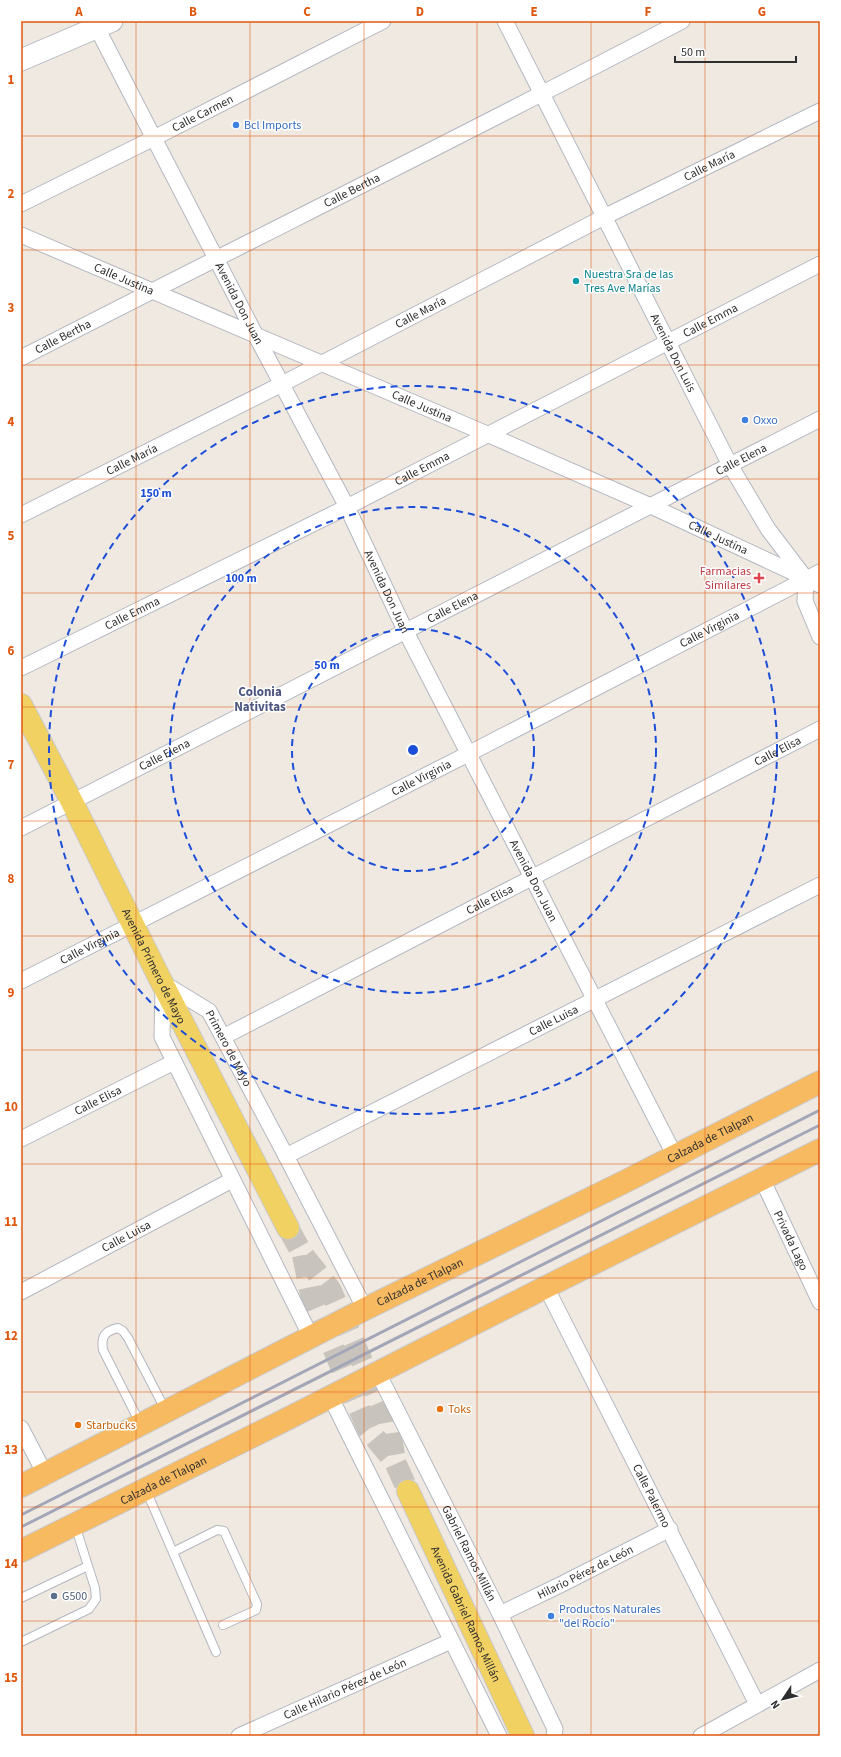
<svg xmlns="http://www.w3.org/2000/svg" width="841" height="1757" font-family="'Source Sans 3',sans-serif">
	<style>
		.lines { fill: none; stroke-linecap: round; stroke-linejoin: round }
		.primary-tunnel { stroke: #c8c4bd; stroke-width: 22; stroke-dasharray: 22 11; stroke-linecap: butt }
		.service-casing { stroke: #b4b7c1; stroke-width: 10 }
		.minor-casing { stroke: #b4b7c1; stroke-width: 17 }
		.secondary-casing { stroke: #b4b7c1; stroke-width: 23 }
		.primary-casing { stroke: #c9c9c9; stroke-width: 24 }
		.trunk-casing { stroke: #c9c9c9; stroke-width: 24 }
		.service { stroke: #fff; stroke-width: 8 }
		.minor { stroke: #fff; stroke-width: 15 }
		.secondary { stroke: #fff; stroke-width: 21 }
		.primary { stroke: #f2d163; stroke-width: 22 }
		.trunk { stroke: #f8ba60; stroke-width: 22 }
		.rail { stroke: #a3a6b8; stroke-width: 3 }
		.grid { fill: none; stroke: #df570e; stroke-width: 1; stroke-opacity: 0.55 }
		.ring { fill: none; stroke: #1d4ed8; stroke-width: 2; stroke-dasharray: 7 5 }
		.shop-dot { fill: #3f7fe0; stroke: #fff; stroke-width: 1.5 }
		.culture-dot { fill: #0f9aa8; stroke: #fff; stroke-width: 1.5 }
		.health-dot { fill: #e0444e; stroke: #fff; stroke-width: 1.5 }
		.food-dot { fill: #e8710a; stroke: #fff; stroke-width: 1.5 }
		.service-dot { fill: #5c6f8a; stroke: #fff; stroke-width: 1.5 }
		.labels { text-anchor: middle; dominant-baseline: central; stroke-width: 3; stroke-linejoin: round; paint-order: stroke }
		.street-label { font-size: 12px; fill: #2e2e2e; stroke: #fff }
		.shop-label { font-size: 12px; fill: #366cbe; stroke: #fff; text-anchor: start }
		.culture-label { font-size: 12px; fill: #0d838f; stroke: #fff; text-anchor: start }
		.health-label { font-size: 12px; fill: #be3a42; stroke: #fff; text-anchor: end }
		.food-label { font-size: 12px; fill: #c56008; stroke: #fff; text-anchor: start }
		.service-label { font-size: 12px; fill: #4e5e75; stroke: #fff; text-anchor: start }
		.neighbourhood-label { font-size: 13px; font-weight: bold; fill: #4d5680; stroke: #fff }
		.centre { fill: #1d4ed8; stroke: #fff; stroke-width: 2 }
		.ring-label { font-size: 12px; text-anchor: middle; font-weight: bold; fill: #1d4ed8; stroke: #fff; stroke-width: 3; stroke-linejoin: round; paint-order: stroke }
		.neatline { fill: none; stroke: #df570e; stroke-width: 1.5 }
		.grid-label { font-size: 13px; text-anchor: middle; font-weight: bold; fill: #df570e }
	</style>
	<rect width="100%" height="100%" fill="#efe9e1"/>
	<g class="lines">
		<!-- primary-tunnel -->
		<path class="primary-tunnel" d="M288 1228 303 1255 330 1289 388 1420 395 1461
			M303 1255 312 1299 368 1429 395 1462 408 1491"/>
		<defs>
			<path id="service" d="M140 1423 103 1350C101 1337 104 1331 118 1328L123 1331 128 1338 166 1411
				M146 1490 216 1652
				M173 1552 217 1530 224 1531 257 1604 256 1610 223 1625
				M21 1598 88 1566
				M21 1642 89 1609 96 1599 95 1588 75 1525"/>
			<g id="minor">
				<path id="s1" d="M505 21 730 465 768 529 806 579 805 601 820 637"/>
				<path id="s2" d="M97 28 255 334 347 507 405 630 675 1156"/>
				<path id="s3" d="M21 204 154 138 383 21"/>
				<path id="s4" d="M21 235 487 434 651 506 820 585"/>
				<path id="s5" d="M21 358C241 245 463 136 682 21"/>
				<path id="s6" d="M21 515 282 384 604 217 820 111"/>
				<path id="s7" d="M21 668 347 507 820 264"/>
				<path id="s8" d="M21 828 820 419"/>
				<path id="s9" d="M21 981 468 754 820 572"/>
				<path id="s10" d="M163 983 209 1011 286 1156 365 1309"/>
				<path d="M163 988 162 1037 311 1337"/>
				<path id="s11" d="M223 1037 820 729"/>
				<path id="s12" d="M21 1139 174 1062"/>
				<path id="s13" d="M286 1156 820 885"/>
				<path id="s14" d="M762 1179 820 1302"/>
				<path id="s15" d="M546 1287 757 1704"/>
				<path id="s16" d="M21 1292 232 1180"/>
				<path id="s17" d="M378 1373 500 1614 555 1729 554 1736"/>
				<path d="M330 1396 499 1736"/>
				<path d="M21 1428 45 1474"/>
				<path id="s18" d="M500 1614 562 1584 670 1529"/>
				<path id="s19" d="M239 1736 451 1641"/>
				<path d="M701 1736 820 1670"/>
			</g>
			<path id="secondary" d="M21 60 112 21"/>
			<g id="primary">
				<path id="s20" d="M21 705 72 802 157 973 288 1228"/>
				<path id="s21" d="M408 1491 523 1736"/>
			</g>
			<g id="trunk">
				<path id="s22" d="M21 1486 365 1309 624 1182 820 1082"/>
				<path id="s23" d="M21 1551 281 1422 546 1287 820 1150"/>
			</g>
		</defs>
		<!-- service casing -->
		<use href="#service" class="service-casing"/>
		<!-- minor casing -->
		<use href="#minor" class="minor-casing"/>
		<!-- secondary casing -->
		<use href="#secondary" class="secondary-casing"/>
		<!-- primary casing -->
		<use href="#primary" class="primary-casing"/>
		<!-- trunk casing -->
		<use href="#trunk" class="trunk-casing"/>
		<!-- service -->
		<use href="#service" class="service"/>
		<!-- minor -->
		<use href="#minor" class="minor"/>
		<!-- secondary -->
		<use href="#secondary" class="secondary"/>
		<!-- primary -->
		<use href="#primary" class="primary"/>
		<!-- trunk -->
		<use href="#trunk" class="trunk"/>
		<!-- rail -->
		<path class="rail" d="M21 1515 820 1110
			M21 1527 820 1125"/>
	</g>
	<!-- grid -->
	<path class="grid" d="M136 21V1736M250 21V1736M364 21V1736M477 21V1736M591 21V1736M705 21V1736M21 136H820M21 250H820M21 365H820M21 479H820M21 593H820M21 707H820M21 821H820M21 936H820M21 1050H820M21 1164H820M21 1278H820M21 1392H820M21 1507H820M21 1621H820"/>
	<!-- distance rings -->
	<g class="ring">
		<circle cx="413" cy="750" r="121"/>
		<circle cx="413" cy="750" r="243"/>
		<circle cx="413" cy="750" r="364"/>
	</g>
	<!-- markers -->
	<g class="shop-dot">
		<circle cx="236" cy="125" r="4"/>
		<circle cx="745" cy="420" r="4"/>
		<circle cx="551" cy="1616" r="4"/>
	</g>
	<circle class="culture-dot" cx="576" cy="281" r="4"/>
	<path class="health-dot" d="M757 572h4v4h4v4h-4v4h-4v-4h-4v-4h4z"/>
	<g class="food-dot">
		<circle cx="440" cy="1409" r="4"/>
		<circle cx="78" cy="1425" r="4"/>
	</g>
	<circle class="service-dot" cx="54" cy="1596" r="4"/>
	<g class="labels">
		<!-- street labels -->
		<g class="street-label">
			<text stroke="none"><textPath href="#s3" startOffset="203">Calle Carmen</textPath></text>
			<text stroke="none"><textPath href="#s6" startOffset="772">Calle María</textPath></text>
			<text stroke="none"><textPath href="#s5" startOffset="371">Calle Bertha</textPath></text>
			<text stroke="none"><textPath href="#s4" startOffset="112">Calle Justina</textPath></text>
			<text stroke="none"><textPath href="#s2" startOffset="310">Avenida Don Juan</textPath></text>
			<text stroke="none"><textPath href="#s6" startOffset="448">Calle María</textPath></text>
			<text stroke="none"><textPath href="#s7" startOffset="772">Calle Emma</textPath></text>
			<text stroke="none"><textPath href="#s5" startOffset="47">Calle Bertha</textPath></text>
			<text stroke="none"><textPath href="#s1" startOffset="372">Avenida Don Luis</textPath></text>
			<text stroke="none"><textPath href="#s4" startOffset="436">Calle Justina</textPath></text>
			<text stroke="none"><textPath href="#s6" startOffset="124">Calle María</textPath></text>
			<text stroke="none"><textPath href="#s8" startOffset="809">Calle Elena</textPath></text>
			<text stroke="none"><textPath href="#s7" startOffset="448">Calle Emma</textPath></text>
			<text stroke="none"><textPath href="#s4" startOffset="760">Calle Justina</textPath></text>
			<text stroke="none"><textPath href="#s2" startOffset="634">Avenida Don Juan</textPath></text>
			<text stroke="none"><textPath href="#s8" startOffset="485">Calle Elena</textPath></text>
			<text stroke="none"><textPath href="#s7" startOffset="124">Calle Emma</textPath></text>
			<text stroke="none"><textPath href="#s9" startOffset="773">Calle Virginia</textPath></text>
			<text stroke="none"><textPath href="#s11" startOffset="624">Calle Elisa</textPath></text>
			<text stroke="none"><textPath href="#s8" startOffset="161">Calle Elena</textPath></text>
			<text stroke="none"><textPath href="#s9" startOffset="449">Calle Virginia</textPath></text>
			<text stroke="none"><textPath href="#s2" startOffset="958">Avenida Don Juan</textPath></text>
			<text stroke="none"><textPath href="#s11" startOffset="300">Calle Elisa</textPath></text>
			<text stroke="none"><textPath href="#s9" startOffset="77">Calle Virginia</textPath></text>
			<text stroke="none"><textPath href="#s20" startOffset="293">Avenida Primero de Mayo</textPath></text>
			<text stroke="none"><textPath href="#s13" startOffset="300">Calle Luisa</textPath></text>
			<text stroke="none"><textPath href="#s10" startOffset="96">Primero de Mayo</textPath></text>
			<text stroke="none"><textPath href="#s12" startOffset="86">Calle Elisa</textPath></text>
			<text stroke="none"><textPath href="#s22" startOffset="772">Calzada de Tlalpan</textPath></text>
			<text stroke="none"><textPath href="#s16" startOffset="119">Calle Luisa</textPath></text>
			<text stroke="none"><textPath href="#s14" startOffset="68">Privada Lago</textPath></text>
			<text stroke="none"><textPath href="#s22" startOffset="448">Calzada de Tlalpan</textPath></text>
			<text stroke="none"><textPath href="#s23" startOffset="159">Calzada de Tlalpan</textPath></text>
			<text stroke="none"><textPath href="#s15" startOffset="234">Calle Palermo</textPath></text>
			<text stroke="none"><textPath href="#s17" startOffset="202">Gabriel Ramos Millán</textPath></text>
			<text stroke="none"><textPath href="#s18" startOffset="95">Hilario Pérez de León</textPath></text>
			<text stroke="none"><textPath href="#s21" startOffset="136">Avenida Gabriel Ramos Millán</textPath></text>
			<text stroke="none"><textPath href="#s19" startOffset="116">Calle Hilario Pérez de León</textPath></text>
		</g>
		<!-- shop labels -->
		<g class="shop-label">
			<text x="244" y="125">Bcl Imports</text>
			<text x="753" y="420">Oxxo</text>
			<text x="559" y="1609">Productos Naturales<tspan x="559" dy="14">"del Rocío"</tspan></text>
		</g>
		<!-- culture labels -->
		<g class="culture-label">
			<text x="584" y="274">Nuestra Sra de las<tspan x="584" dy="14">Tres Ave Marías</tspan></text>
		</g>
		<!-- health labels -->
		<g class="health-label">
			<text x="751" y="571">Farmacias<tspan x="751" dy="14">Similares</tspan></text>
		</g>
		<!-- food labels -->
		<g class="food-label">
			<text x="448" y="1409">Toks</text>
			<text x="86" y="1425">Starbucks</text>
		</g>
		<!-- service labels -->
		<g class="service-label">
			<text x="62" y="1596">G500</text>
		</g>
		<!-- neighbourhood labels -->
		<g class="neighbourhood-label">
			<text x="260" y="692">Colonia<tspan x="260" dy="15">Nativitas</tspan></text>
		</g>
	</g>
	<circle cx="413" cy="750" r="6" class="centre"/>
	<g class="ring-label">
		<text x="156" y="497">150 m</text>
		<text x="241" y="582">100 m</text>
		<text x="327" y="669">50 m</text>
	</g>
	<!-- border -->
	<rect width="841" height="1757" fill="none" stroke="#ffffff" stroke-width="44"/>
	<!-- north arrow -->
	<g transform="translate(783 1699) rotate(235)" stroke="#ffffff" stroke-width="3" paint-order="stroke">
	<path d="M0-3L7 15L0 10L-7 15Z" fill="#2e2e2e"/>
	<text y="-6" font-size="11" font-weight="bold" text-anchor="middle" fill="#2e2e2e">N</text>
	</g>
	<!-- scale -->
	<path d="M675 56v6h121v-6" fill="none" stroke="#2e2e2e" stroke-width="2"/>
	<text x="681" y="56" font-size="12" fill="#2e2e2e" stroke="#ffffff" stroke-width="3" paint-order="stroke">50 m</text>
	<rect x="22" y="22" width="797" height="1713" class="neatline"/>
	<g class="grid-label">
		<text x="79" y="16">A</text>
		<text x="193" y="16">B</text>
		<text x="307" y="16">C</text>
		<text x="420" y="16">D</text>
		<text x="534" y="16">E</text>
		<text x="648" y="16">F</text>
		<text x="762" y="16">G</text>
		<text x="11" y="84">1</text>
		<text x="11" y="198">2</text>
		<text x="11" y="312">3</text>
		<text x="11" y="426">4</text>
		<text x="11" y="540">5</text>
		<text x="11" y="655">6</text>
		<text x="11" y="769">7</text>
		<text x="11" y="883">8</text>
		<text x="11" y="997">9</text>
		<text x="11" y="1111">10</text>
		<text x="11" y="1226">11</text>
		<text x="11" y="1340">12</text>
		<text x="11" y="1454">13</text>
		<text x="11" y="1568">14</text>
		<text x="11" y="1682">15</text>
	</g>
</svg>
